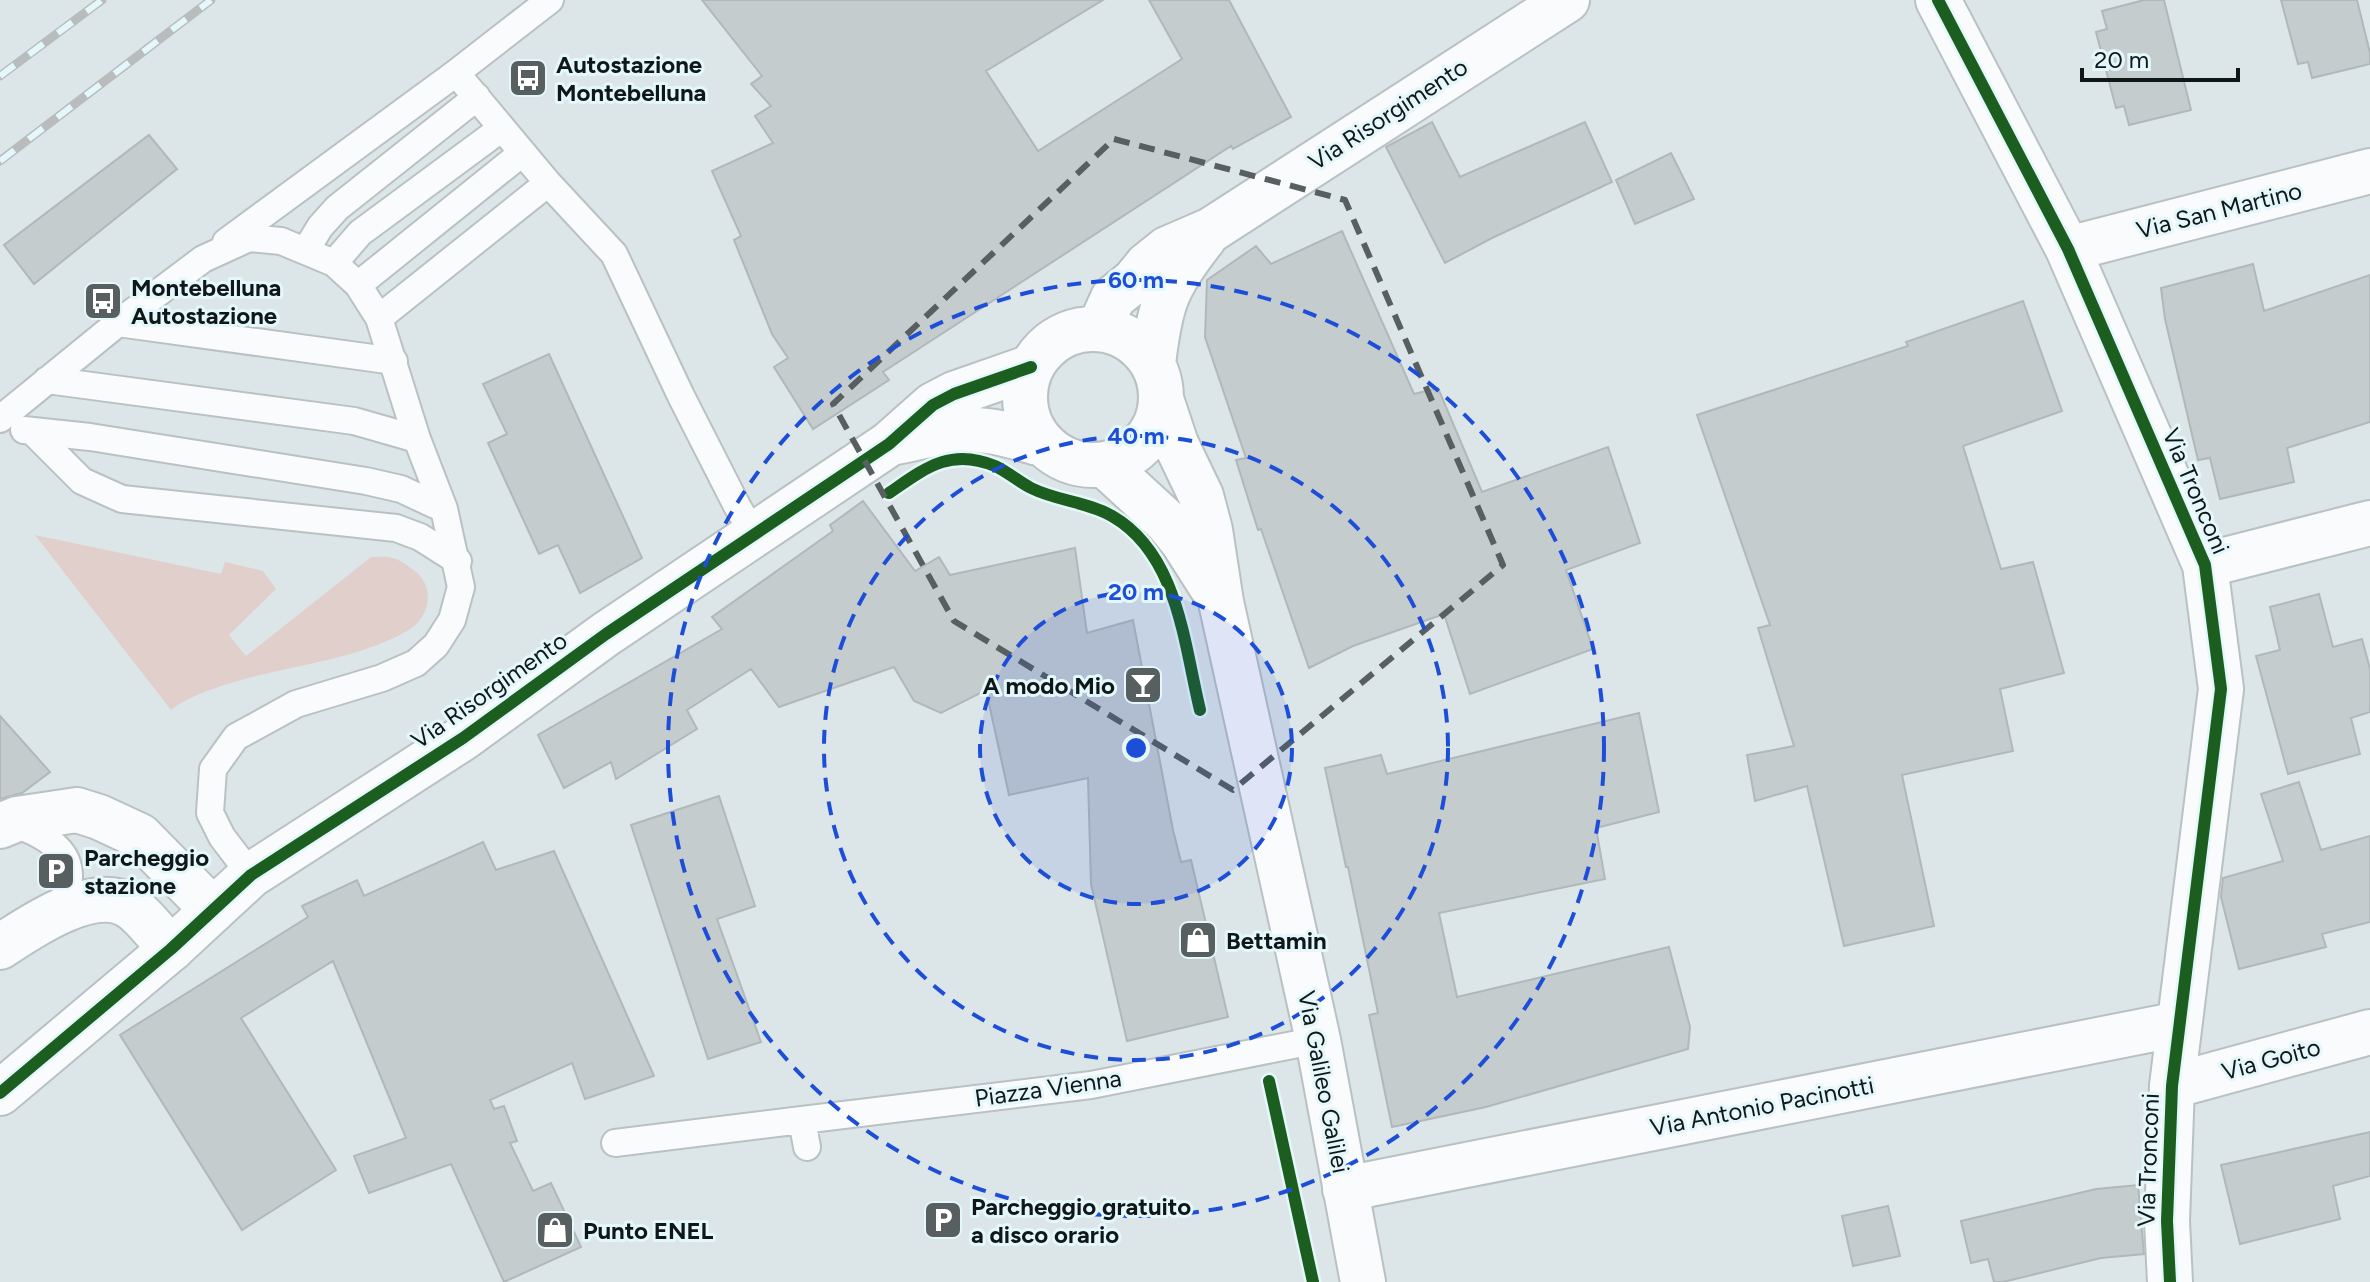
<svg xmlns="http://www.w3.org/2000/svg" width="2370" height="1282" font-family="Figtree,sans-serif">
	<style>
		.green { fill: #e1cfcb }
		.building { fill: #c4ccce; stroke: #b0b8ba; stroke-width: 2 }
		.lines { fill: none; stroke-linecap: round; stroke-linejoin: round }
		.service-casing { stroke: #b9c1c3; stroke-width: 30 }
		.minor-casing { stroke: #b9c1c3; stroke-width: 48 }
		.tertiary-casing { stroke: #b9c1c3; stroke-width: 48 }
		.service { stroke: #fafbfc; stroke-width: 26 }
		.minor { stroke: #fafbfc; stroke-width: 44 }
		.tertiary { stroke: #fafbfc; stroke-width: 44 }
		.rail-casing { stroke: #b8bcbc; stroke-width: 9 }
		.rail { stroke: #e4f7fb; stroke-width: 6; stroke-dasharray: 18; stroke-linecap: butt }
		.cycleway-casing { stroke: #e4f7fb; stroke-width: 17 }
		.cycleway { stroke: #1b5e20; stroke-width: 12 }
		.marked { fill: none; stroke: #575f61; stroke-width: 6; stroke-dasharray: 16 10; stroke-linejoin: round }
		.ring { fill: none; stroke: #1d4ed8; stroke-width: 4; stroke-dasharray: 14 10 }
		.labels { text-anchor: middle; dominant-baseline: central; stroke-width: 6; stroke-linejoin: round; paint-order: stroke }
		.poi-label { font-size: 24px; font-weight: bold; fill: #101718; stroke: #e4f7fb; text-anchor: start }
		.street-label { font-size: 24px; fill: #101718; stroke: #e4f7fb }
		.centre { fill: #1d4ed8; stroke: #e4f7fb; stroke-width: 4 }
		.ring-label { font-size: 24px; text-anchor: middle; font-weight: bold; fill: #1d4ed8; stroke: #e4f7fb; stroke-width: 6; stroke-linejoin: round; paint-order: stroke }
	</style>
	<rect width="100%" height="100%" fill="#dce6e8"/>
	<!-- green -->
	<path class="green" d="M35 535 221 574 225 562 263 571 276 589 229 635 246 656 371 557C392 555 398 558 415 571 436 588 430 618 407 631 354 661 289 665 231 683 209 690 189 696 171 710Z"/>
	<!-- building -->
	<path class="building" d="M702 0H1103L986 71 1038 151 1182 59 1149 0H1229L1291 117 1233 149 1231 146 883 372 889 380 813 429 774 367 788 358 772 334 734 240 741 236 712 171 773 143 755 116 771 106 751 84 762 76Z
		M2144 0H2164L2191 110 2129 125 2124 106 2116 108 2096 32 2107 29 2102 11Z
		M2281 0H2357L2370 53V64L2312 78 2308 62 2298 64Z
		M1432 122 1460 177 1585 122 1612 182 1492 238 1445 263 1386 147Z
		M149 135 177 169 34 284 4 245Z
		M1671 153 1694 199 1635 224 1616 180Z
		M1342 231 1414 394 1438 388 1482 492 1608 447 1640 543 1566 570 1593 649 1470 694 1444 614 1353 646 1309 668 1261 529 1258 530 1236 460 1246 458 1205 337 1207 280 1256 246 1271 264Z
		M2253 264 2264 311 2370 275V422L2287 448 2294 482 2220 499 2210 458 2198 460 2165 319 2161 288Z
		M2023 301 2062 411 1963 446 2001 569 2033 562 2064 673 2000 689 2013 751 1902 775 1934 926 1844 946 1807 786 1755 801 1747 755 1794 746 1758 628 1770 625 1697 415 1908 346 1906 342Z
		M549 354 642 558 580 593 558 545 539 554 488 443 507 434 483 384Z
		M863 501 915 571 939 557 950 575 1075 548 1087 633 1133 620 1173 830 1181 862 1191 860 1228 1017 1127 1041 1091 884 1088 778 1009 795 986 690 941 713 914 701 894 667 779 707 751 669 687 710 697 729 616 779 611 762 564 788 538 735 722 629 712 617 833 531 830 525Z
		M2319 594 2333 647 2362 639 2370 669V712L2351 718 2360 754 2288 774 2256 656 2280 650 2270 607Z
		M1639 713 1659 812 1596 828 1605 879 1439 913 1457 997 1669 947 1690 1027 1688 1049 1486 1107 1392 1127 1369 1015 1378 1013 1348 867H1346L1325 768 1381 755 1387 774Z
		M0 716 50 772 22 793 0 799Z
		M2299 782 2321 850 2370 836V922L2322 934 2326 947 2239 969 2221 897 2223 878 2283 861 2261 794Z
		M719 796 755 906 717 919 761 1042 708 1059 631 825Z
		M483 842 496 870 554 851 654 1076 585 1099 572 1063 490 1100 494 1109 504 1106 517 1141 510 1143 533 1191 551 1183 581 1247 504 1282 451 1164 369 1193 354 1156 406 1138 333 961 241 1018 336 1170 242 1230 120 1035 308 917 302 906 357 880 364 896Z
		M2370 1132V1176L2333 1186 2340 1219 2240 1244 2221 1165Z
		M2138 1185 2144 1254 2101 1258 2003 1282H1994L1988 1259 1971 1263 1961 1221 2096 1189Z
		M1888 1206 1900 1256 1853 1266 1842 1216Z"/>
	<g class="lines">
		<defs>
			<path id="service" d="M456 73 548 183 614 254 681 396 737 506 754 535
				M226 242 456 73 550 0
				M306 250 320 227 337 208 477 97
				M334 263 360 233 502 128
				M358 285 522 153
				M379 318 548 183
				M118 323 394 361
				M47 380 354 421 417 439
				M0 419 118 323 203 259 249 238 281 241 334 263 358 285 379 318 417 439 444 509 461 587 452 620 436 645 416 663 382 678 296 704 236 737 213 769 210 813 222 837 251 875
				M24 430 90 437 366 481 401 489 444 509
				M33 432 82 481 122 499 396 528 420 537 458 561
				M14 824C38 832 70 847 69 877 69 888 62 902 59 913
				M615 1143 802 1120
				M807 1147 802 1120 1091 1085 1318 1040"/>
			<path id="minor" d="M1938 0 2068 249 2205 565 2221 689 2172 1086 2167 1221 2170 1282
				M2068 249 2370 171
				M2205 565 2370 523
				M0 826 17 819 77 810 99 817 140 836 213 910
				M0 947C30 927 96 881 132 908 146 918 158 936 171 949
				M2172 1086 2370 1032
				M1345 1189 2179 1024"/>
			<path id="tertiary" d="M1025 397a68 68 0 1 1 136 0a68 68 0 1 1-136 0Z
				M1099 329 1113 298 1134 281 1147 265 1167 249 1211 230 1567 0
				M1153 364C1160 303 1166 286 1204 238
				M1162 402 1176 444 1201 496 1210 530 1221 602 1318 1040 1363 1282
				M891 443C918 438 946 429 973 430 997 430 1019 438 1042 444
				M1105 465 1166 521 1183 542 1211 586
				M0 1093 171 949 251 875 463 738 606 634 889 444 933 405 954 394 1031 367"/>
		</defs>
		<!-- service casing -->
		<use href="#service" class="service-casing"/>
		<!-- minor casing -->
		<use href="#minor" class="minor-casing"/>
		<!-- tertiary casing -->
		<use href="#tertiary" class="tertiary-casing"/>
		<!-- service -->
		<use href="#service" class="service"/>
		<!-- minor -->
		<use href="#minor" class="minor"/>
		<!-- tertiary -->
		<use href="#tertiary" class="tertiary"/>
		<defs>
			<path id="rail" d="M0 76 102 0
				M0 161 211 0"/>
		</defs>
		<!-- rail casing -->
		<use href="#rail" class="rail-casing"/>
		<!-- rail -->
		<use href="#rail" class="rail"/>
		<defs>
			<path id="cycleway" d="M1938 0 2068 249 2205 565 2221 689 2172 1086 2167 1221 2170 1282
				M889 493C924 469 950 447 995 466 1008 472 1019 482 1031 488 1057 501 1088 502 1112 516 1178 554 1184 644 1200 710
				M1269 1081 1313 1282
				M0 1093 171 949 251 875 463 738 606 634 889 444 933 405 954 394 1031 367"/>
		</defs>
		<!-- cycleway casing -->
		<use href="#cycleway" class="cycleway-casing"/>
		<!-- cycleway -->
		<use href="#cycleway" class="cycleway"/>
	</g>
	<!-- marked area -->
	<path class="marked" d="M1114 139 1345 200 1503 565 1233 790 954 621 833 404Z"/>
	<!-- distance rings -->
	<circle cx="1136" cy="748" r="156" fill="#1d4ed8" fill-opacity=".12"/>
	<g class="ring">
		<circle cx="1136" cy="748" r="156"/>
		<circle cx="1136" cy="748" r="312"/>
		<circle cx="1136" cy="748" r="468"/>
	</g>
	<!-- icons -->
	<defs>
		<symbol id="bus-square" viewBox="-11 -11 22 22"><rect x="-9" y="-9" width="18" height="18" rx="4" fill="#575f61" stroke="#e4f7fb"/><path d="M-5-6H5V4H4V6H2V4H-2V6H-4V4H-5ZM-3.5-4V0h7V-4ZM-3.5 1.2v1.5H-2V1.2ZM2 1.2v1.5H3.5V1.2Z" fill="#fff"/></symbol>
		<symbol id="bar-square" viewBox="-11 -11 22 22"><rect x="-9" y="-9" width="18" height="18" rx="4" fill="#575f61" stroke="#e4f7fb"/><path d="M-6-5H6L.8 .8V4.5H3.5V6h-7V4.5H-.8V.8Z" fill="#fff"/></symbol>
		<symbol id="parking-square" viewBox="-11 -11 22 22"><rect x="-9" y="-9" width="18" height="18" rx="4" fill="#575f61" stroke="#e4f7fb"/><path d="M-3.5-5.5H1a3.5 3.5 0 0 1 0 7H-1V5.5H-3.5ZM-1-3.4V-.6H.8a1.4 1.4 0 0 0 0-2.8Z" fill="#fff"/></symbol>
		<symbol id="shop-square" viewBox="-11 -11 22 22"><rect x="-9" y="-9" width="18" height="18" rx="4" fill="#575f61" stroke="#e4f7fb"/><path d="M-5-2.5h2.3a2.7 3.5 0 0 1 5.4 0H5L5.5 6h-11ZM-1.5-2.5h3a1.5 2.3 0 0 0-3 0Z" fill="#fff"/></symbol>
	</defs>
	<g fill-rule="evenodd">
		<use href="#bus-square" x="506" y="56" width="44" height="44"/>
		<use href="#bus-square" x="81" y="279" width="44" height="44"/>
		<use href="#bar-square" x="1121" y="663" width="44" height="44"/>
		<use href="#parking-square" x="34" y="849" width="44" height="44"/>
		<use href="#shop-square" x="1176" y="918" width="44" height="44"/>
		<use href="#parking-square" x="921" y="1198" width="44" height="44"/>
		<use href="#shop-square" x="533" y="1208" width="44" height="44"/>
	</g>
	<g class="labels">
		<!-- poi labels -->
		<g class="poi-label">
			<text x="556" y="64">Autostazione<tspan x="556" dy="28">Montebelluna</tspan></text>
			<text x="131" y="287">Montebelluna<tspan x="131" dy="28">Autostazione</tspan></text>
			<text x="1115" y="685" text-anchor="end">A modo Mio</text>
			<text x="84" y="857">Parcheggio<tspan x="84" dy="28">stazione</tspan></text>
			<text x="1226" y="940">Bettamin</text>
			<text x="971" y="1206">Parcheggio gratuito<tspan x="971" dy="28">a disco orario</tspan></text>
			<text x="583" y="1230">Punto ENEL</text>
		</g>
		<!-- street labels -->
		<g class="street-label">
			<text transform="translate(1388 114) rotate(-33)">Via Risorgimento</text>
			<text transform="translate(2219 210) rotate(-14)">Via San Martino</text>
			<text transform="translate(2196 491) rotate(67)">Via Tronconi</text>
			<text transform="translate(489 690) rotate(-35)">Via Risorgimento</text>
			<text transform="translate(2271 1059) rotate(-15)">Via Goito</text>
			<text transform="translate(1324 1082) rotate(79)">Via Galileo Galilei</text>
			<text transform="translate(1048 1088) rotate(-8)">Piazza Vienna</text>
			<text transform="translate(1762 1106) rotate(-11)">Via Antonio Pacinotti</text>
			<text transform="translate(2148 1160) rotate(-88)">Via Tronconi</text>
		</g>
	</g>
	<circle cx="1136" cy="748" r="12" class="centre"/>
	<g class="ring-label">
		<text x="1136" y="288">60 m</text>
		<text x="1136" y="444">40 m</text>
		<text x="1136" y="600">20 m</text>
	</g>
	<!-- scale -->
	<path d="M2082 68v12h156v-12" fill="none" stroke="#101718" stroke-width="4"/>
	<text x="2094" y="68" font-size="24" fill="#101718" stroke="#e4f7fb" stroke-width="6" paint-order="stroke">20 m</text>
</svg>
